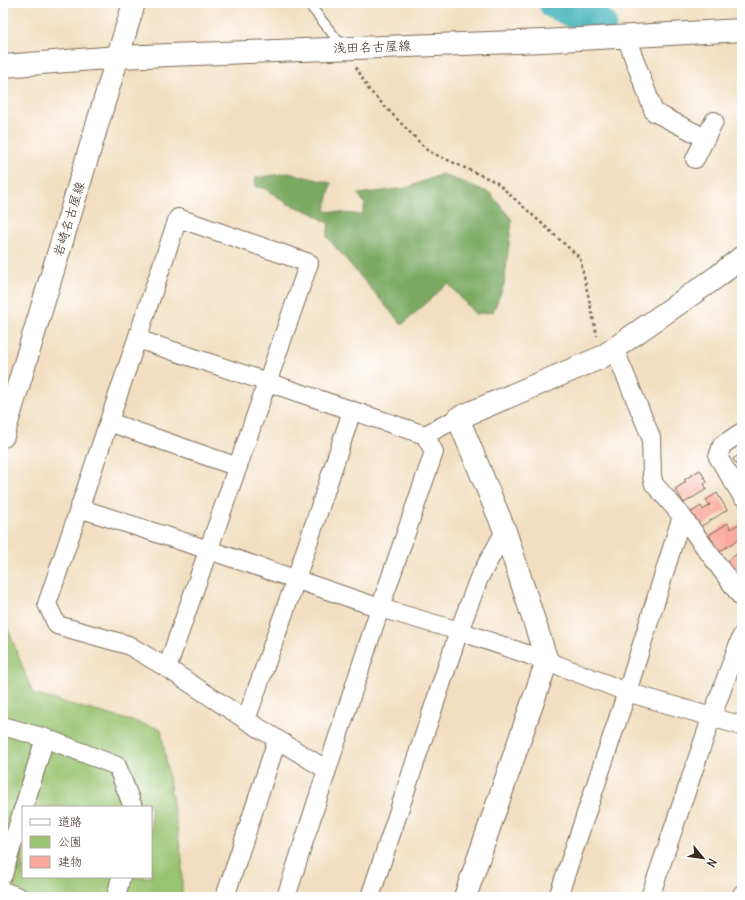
<svg xmlns="http://www.w3.org/2000/svg" width="745" height="900" font-family="Delius,'Klee One',sans-serif">
	<style>
		.green { fill: #98c370; stroke: #6a7647; fill-rule: evenodd }
		.forest { fill: #7aa962; stroke: #5a6a40 }
		.lines { fill: none; stroke-linecap: round; stroke-linejoin: round }
		.river { stroke: #42b2ba; stroke-width: 33 }
		.building { fill: #f9a99c }
		.lane-casing { stroke: #7b6957; stroke-width: 11 }
		.street-casing { stroke: #7b6957; stroke-width: 20 }
		.secondary-casing { stroke: #7b6957; stroke-width: 24 }
		.path { stroke: #7b6957; stroke-width: 2.5; stroke-dasharray: 3 3; stroke-linecap: butt }
		.lane { stroke: #fff; stroke-width: 9 }
		.street { stroke: #fff; stroke-width: 18 }
		.secondary { stroke: #fff; stroke-width: 22 }
		.labels { text-anchor: middle; dominant-baseline: central; stroke-width: 3.5; stroke-linejoin: round; paint-order: stroke }
		.street-label { font-size: 13px; fill: #3b2a1e; stroke: #fff }
	</style>
	<rect width="100%" height="100%" fill="#fff"/>
	<filter id="ink" filterUnits="userSpaceOnUse"><feTurbulence type="fractalNoise" baseFrequency=".025" numOctaves="2"/><feDisplacementMap in="SourceGraphic" scale="8" xChannelSelector="R" yChannelSelector="G"/><feConvolveMatrix kernelMatrix="1 2 1 2 8 2 1 2 1" color-interpolation-filters="sRGB"/></filter>
	<filter id="wash" filterUnits="userSpaceOnUse"><feTurbulence type="fractalNoise" baseFrequency=".012" numOctaves="4" result="noise"/><feDisplacementMap in="SourceGraphic" scale="16" xChannelSelector="R" yChannelSelector="G"/><feGaussianBlur stdDeviation="0.9" result="paint"/><feColorMatrix in="noise" values="0 0 0 0 0 0 0 0 0 0 0 0 0 0 0 0 0 1.4 0 .05"/><feComposite in="paint" operator="in"/></filter>
	<g filter="url(#wash)">
		<rect width="100%" height="100%" fill="#f2dfc1"/>
		<!-- green -->
		<path class="green" d="M3 616 33 694 161 729 182 860V897H3ZM23 807H151V877H23Z"/>
		<!-- forest -->
		<path class="forest" d="M288 173 331 183 325 211 362 215 365 204 358 194 406 188 442 174 490 193 512 220 504 285 493 312 475 314 448 283 402 325 327 237 329 224 310 212 288 204 264 188 255 187V178Z"/>
		<g class="lines">
			<!-- river -->
			<path class="river" d="M555 3 600 24"/>
		</g>
		<g id="blocks">
			<!-- building -->
			<path class="building" d="M742 453V472L733 459Z
				M700 470 707 482 704 484 707 489 684 503 675 489 686 482 684 480Z
				M717 493 727 510 700 527 690 513 701 506 703 510 710 505 706 500Z
				M728 523 731 529 739 524 742 528V537L719 552 709 535Z
				M742 551V574L735 578 725 562Z"/>
		</g>
	</g>
	<g filter="url(#ink)">
		<use href="#blocks" fill-opacity="0" stroke="#7b6957" stroke-width="1"/>
		<g class="lines">
			<defs>
				<path id="lane" d="M308 3 343 47"/>
				<path id="street" d="M626 37 654 112 705 138
					M695 159 714 121
					M137 339 267 382 425 435
					M614 348 651 437 652 476 654 484 682 516 742 598
					M109 422 238 467
					M742 432 722 445 718 457 742 496
					M79 508 209 550 380 608 459 631 547 661 627 692 742 726
					M167 668 309 263 178 218 47 604 57 625 128 645 167 668 246 720 327 770 286 897
					M246 720 296 579 352 411
					M3 726 45 738 117 766 133 807
					M327 770 380 608 434 452 425 435 458 418
					M24 807 45 738
					M3 875 23 809
					M3 891 19 897
					M116 897 121 877
					M225 897 277 740
					M370 897 459 631 479 578 505 531
					M558 897 627 692 682 516
					M650 897 712 716 742 635
					M741 897 742 894"/>
				<path id="secondary" d="M3 66 118 57 543 41 742 30
					M3 436 134 3
					M465 897 547 661 505 531 458 418 602 357 718 276 742 257"/>
			</defs>
			<!-- lane casing -->
			<use href="#lane" class="lane-casing"/>
			<!-- street casing -->
			<use href="#street" class="street-casing"/>
			<!-- secondary casing -->
			<use href="#secondary" class="secondary-casing"/>
			<!-- path -->
			<path class="path" d="M356 67 369 90 428 151 496 182 580 258 597 336"/>
			<!-- lane -->
			<use href="#lane" class="lane"/>
			<!-- street -->
			<use href="#street" class="street"/>
			<!-- secondary -->
			<use href="#secondary" class="secondary"/>
		</g>
	</g>
	<g class="labels">
		<!-- street labels -->
		<g class="street-label">
			<text transform="translate(372 47) rotate(-2)">浅田名古屋線</text>
			<text transform="translate(69 219) rotate(-73)">岩崎名古屋線</text>
		</g>
	</g>
	<!-- margin -->
	<rect width="745" height="900" fill="none" stroke="#fff" stroke-width="16"/>
	<!-- legend -->
	<rect x="22" y="806" width="130" height="72" fill="#ffffff" stroke="#b1aaa5"/>
	<rect x="30" y="819" width="20" height="6" fill="#ffffff" stroke="#b1aaa5"/>
	<text x="58" y="826" font-size="12" fill="#3b2a1e">道路</text>
	<rect x="30" y="836" width="20" height="12" fill="#98c370" stroke="#b1aaa5"/>
	<text x="58" y="846" font-size="12" fill="#3b2a1e">公園</text>
	<rect x="30" y="856" width="20" height="12" fill="#f9a99c" stroke="#b1aaa5"/>
	<text x="58" y="866" font-size="12" fill="#3b2a1e">建物</text>
	<!-- north arrow -->
	<g transform="translate(703 858) rotate(119)" stroke="#ffffff" stroke-width="3" paint-order="stroke">
	<path d="M0-3L7 15L0 10L-7 15Z" fill="#3b2a1e"/>
	<text y="-6" font-size="11" font-weight="bold" text-anchor="middle" fill="#3b2a1e">N</text>
	</g>
</svg>
